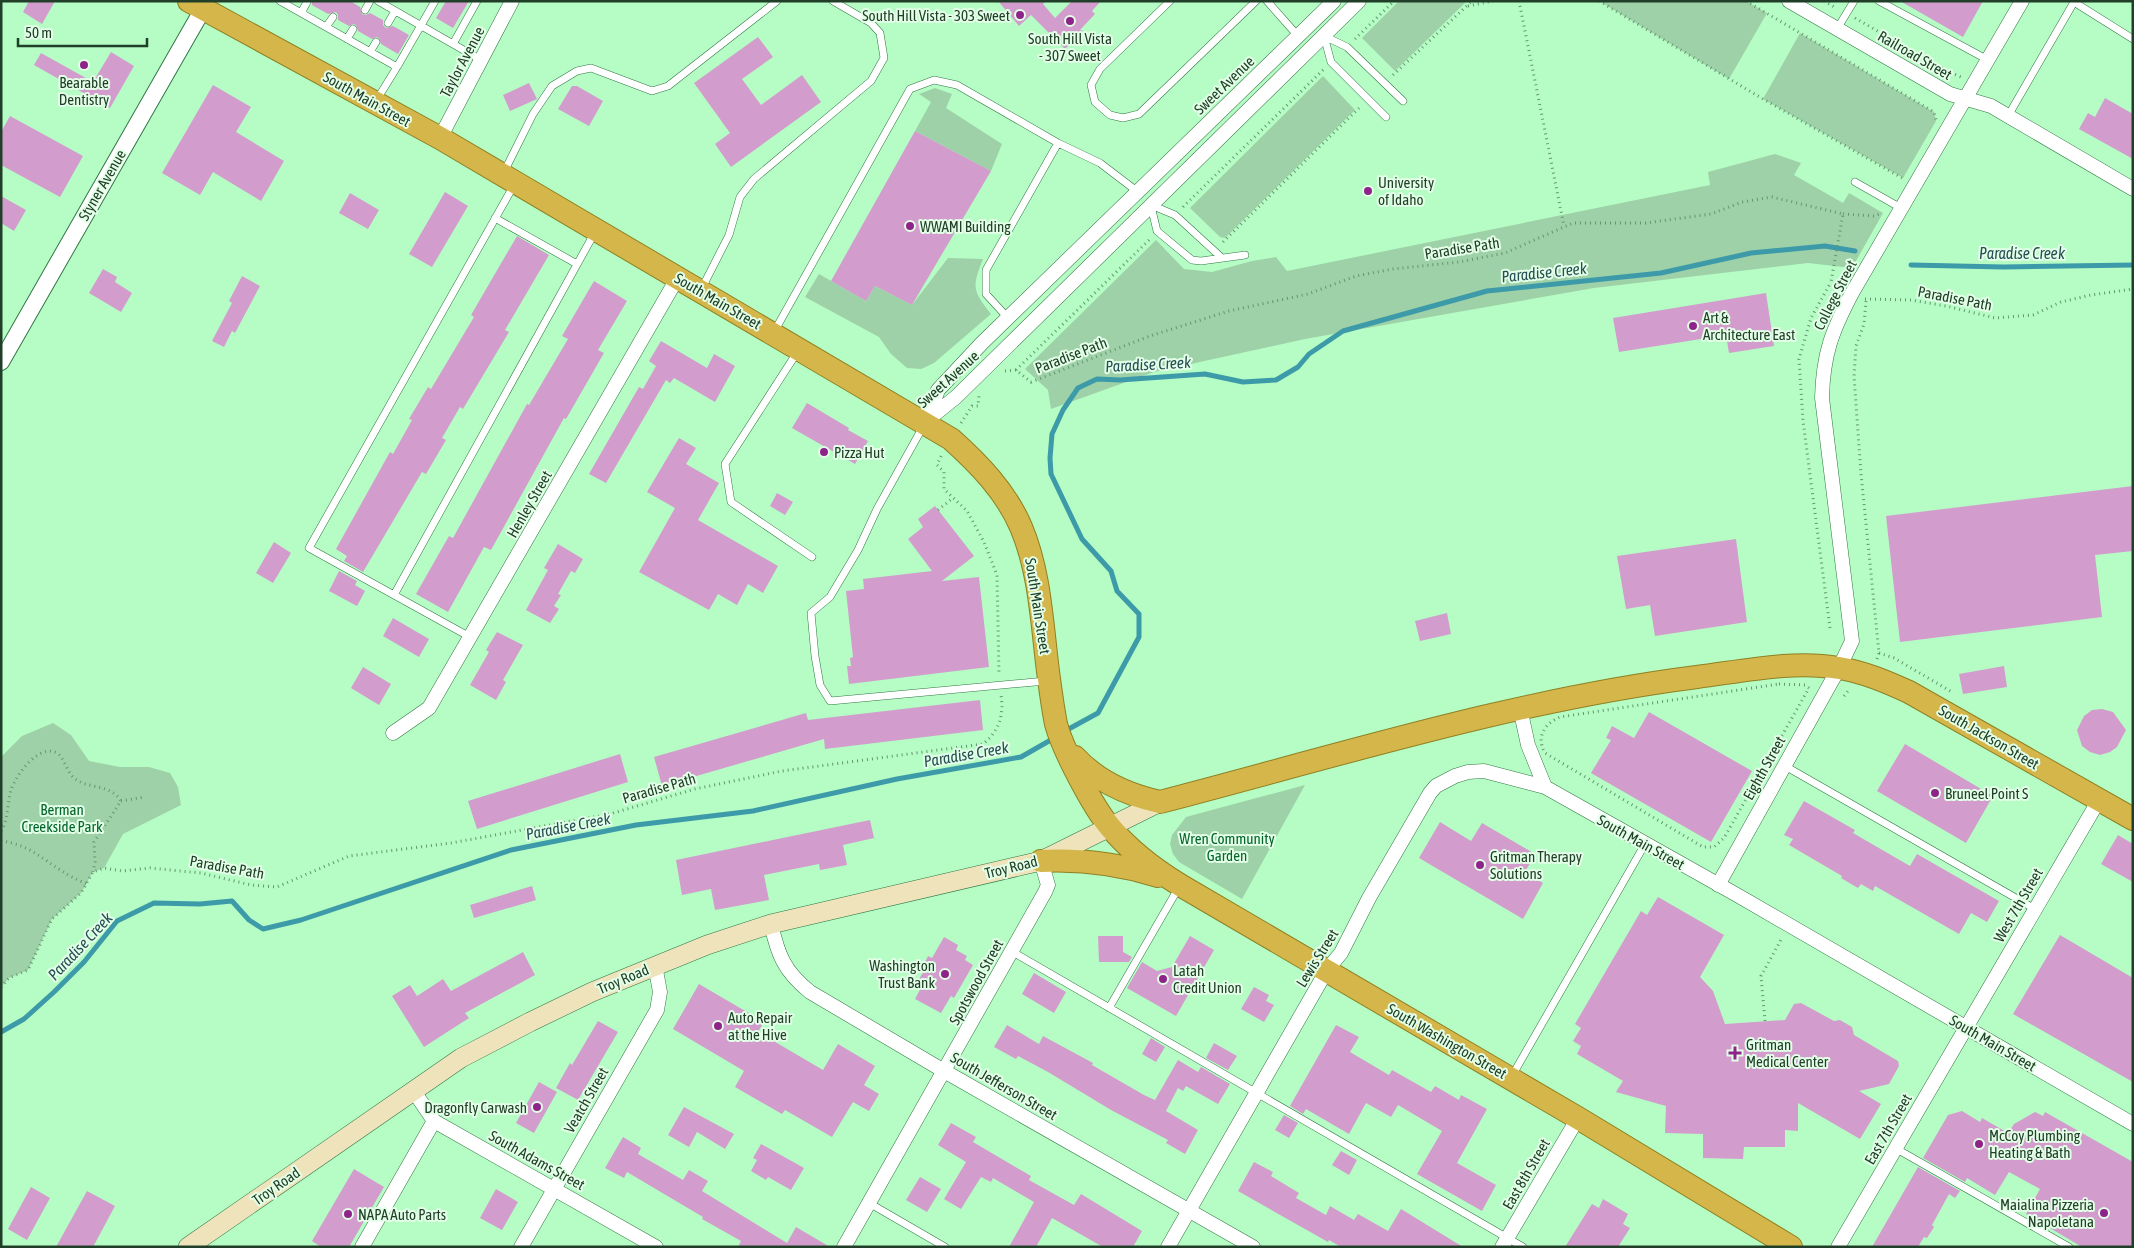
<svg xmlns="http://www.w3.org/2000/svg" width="2134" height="1248" font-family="'Asap Condensed',sans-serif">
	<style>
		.green { fill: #9ed1a8 }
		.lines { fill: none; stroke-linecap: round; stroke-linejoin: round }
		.stream { stroke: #3d9aa9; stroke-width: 5 }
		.building { fill: #d29dcd }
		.service-casing { stroke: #317644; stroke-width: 8 }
		.minor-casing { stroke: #317644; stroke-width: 15 }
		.tertiary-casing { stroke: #317644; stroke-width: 18 }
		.secondary-casing { stroke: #317644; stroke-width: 20 }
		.trunk-casing { stroke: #8f8022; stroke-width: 24 }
		.path { stroke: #659670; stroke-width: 3; stroke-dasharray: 1 4; stroke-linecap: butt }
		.service { stroke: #fff; stroke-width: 7 }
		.minor { stroke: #fff; stroke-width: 14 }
		.tertiary { stroke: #fff; stroke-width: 16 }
		.secondary { stroke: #efe3bc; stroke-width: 19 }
		.trunk { stroke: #d4b64b; stroke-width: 22 }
		.poi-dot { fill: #8e2489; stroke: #e3ffe7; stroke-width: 2 }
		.labels { text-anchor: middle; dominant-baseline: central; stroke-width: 4; stroke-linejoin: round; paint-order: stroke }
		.poi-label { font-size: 15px; fill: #213e28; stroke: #e3ffe7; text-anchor: start }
		.street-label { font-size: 15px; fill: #213e28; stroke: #e3ffe7 }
		.park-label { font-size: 15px; fill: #04642c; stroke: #e3ffe7 }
		.water-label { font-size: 16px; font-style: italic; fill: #254e55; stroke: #e3ffe7 }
	</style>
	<rect width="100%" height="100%" fill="#b5fdc4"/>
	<!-- green -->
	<path class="green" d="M1399 1H1467L1395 71 1362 38Z
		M1599 1H1746L1767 13 1729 79Z
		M1800 33 1934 112 1936 121 1903 178 1763 99Z
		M1323 76 1355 110 1225 238 1220 237 1190 208Z
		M935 88 952 94 946 108 1002 144 991 171 915 131 931 102 919 94Z
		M1775 154 1801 163 1794 175 1843 203 1849 193 1883 213 1852 268 1808 263 1594 288 1305 339 1154 372 1051 409 1048 390 1025 369 1156 240 1184 269 1212 272 1252 261 1276 257 1287 271 1710 185 1708 172Z
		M948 258 983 259C972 287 972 290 991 314L934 363 921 369 907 368 891 354 879 337 805 297 819 274 866 301 875 286 912 305Z
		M53 723 71 735 89 761 120 767H149L170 773 178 787 181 805 123 834 104 868 93 872 81 893 52 919 28 970 9 978 1 987V757L22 736Z
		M1305 785 1242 899 1179 862 1173 854 1170 844 1172 835 1186 817Z"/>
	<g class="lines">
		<!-- stream -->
		<path class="stream" d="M1911 265 2003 267 2133 265
			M1065 731 1098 713 1139 637V614L1117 591 1111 571 1082 539 1051 474 1050 458 1052 434 1063 410 1078 388 1097 379 1120 380 1205 374 1243 382 1276 380 1298 367 1309 354 1343 331 1487 291 1661 273 1751 253 1825 246 1855 251
			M1 1032 24 1019 54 992 84 962 117 921 154 903 200 904 232 901 249 920 263 929 301 920 511 850 636 825 753 811 897 779 1021 757 1056 737"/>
	</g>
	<!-- building -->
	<path class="building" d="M29 1H55L42 24 23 12Z
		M312 1H350L360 7 362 14 366 15 370 13 383 20V25L386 28 393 26 409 35 398 54 381 44 379 38 376 37 372 39 358 31 356 25 353 24 349 26 338 20V15L336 12 328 14 312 5Z
		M446 1H469L453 28 436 18Z
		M998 1H1046L1043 4 1055 18 1072 1H1101L1092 11 1095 14 1080 30 1083 31 1065 49 1031 15 1019 26Z
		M1900 1H1983L1963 37Z
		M758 37 773 57 742 79 761 105 802 75 821 102 731 167 715 144 730 133 694 83Z
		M111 52 134 66 110 108 34 65 41 53 93 82Z
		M529 83 537 99 510 111 503 95Z
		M213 85 251 107 236 132 284 161 261 201 213 172 200 195 162 173Z
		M572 86H577L603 101 589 126 558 109Z
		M2105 98 2133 114V159L2079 129 2088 113 2095 117Z
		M10 116 83 156 60 197 1 165V132Z
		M915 131 991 171 912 305 875 286 866 301 831 281Z
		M445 192 468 206 432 267 409 254Z
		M350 193 379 210 368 229 339 213Z
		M1 196 26 210 14 231 1 223Z
		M517 236 549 255 505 330 509 332 463 409 460 407 442 438 446 440 426 474 422 472 363 572 344 561 347 556 336 549 390 452 393 454 412 420 409 419 428 387 431 389 474 317 471 315Z
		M103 269 117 277 115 282 132 293 121 312 89 293Z
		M242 276 260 286 235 333 232 331 224 347 212 341 232 303 229 301Z
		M594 281 627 301 598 350 604 353 566 419 564 418 491 550 484 547 448 612 416 594 449 536 453 538 527 404 529 405 568 339 562 336Z
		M1766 293 1774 346 1729 353 1726 335 1619 352 1613 318Z
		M661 341 707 368 714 354 735 366 715 402 674 378 670 383 666 380 606 483 589 474 639 387 643 389 656 366 649 361Z
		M807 403 849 428 848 430 868 441 855 464 792 428Z
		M679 438 696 448 686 464 719 483 698 520 778 566 763 593 748 584 737 605 718 594 709 610 639 572 675 508 647 492Z
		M2133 486V551L2095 555 2102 617 1900 642 1886 516Z
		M777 493 793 502 785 515 770 506Z
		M935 506 974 556 942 581 979 577 989 667 849 684 847 666H851L850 658 853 657 846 591 864 589 863 579 932 571 908 539 923 527 918 519Z
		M1736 539 1747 622 1655 636 1650 605 1626 609 1617 556Z
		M274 542 291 553 273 583 256 573Z
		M558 544 583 559 575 573 571 571 558 594 561 595 554 606 559 609 550 623 526 610 548 570 544 568Z
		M339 571 357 581 355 585 365 591 357 606 329 591Z
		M1447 613 1451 634 1420 641 1415 621Z
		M393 618 429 639 419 657 383 636Z
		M497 632 523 645 503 680 506 682 496 700 470 685 489 652 486 650Z
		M2004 666 2007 687 1963 694 1959 674Z
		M363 667 391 684 379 705 351 688Z
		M980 700 983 730 825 749 824 739 662 786 654 757 806 713 808 720Z
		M2102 709 2113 712 2126 730 2117 747 2110 752 2100 755 2090 752 2082 746 2077 730 2084 716 2092 710Z
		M1649 712 1752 771 1711 842 1591 773 1611 740 1606 738 1612 726 1634 738Z
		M1905 744 1993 796 1966 843 1877 791Z
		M620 754 628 782 477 829 468 801Z
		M1804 801 1855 830 1853 833 1910 866 1917 854 1999 901 1987 922 1971 913 1959 934 1875 886 1873 891 1861 884 1858 888 1841 878 1842 876 1789 845 1793 839 1784 835Z
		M870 820 874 838 843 845 847 865 820 870 819 864 764 875 769 900 715 910 711 889 682 895 676 860Z
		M1440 822 1471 841 1482 823 1535 854 1525 872 1543 883 1523 919 1419 858Z
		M2118 835 2133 844V882L2101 864Z
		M532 886 536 900 474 918 470 905Z
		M1658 897 1724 935 1700 977 1713 991 1725 1024 1785 1020 1794 1004 1801 1003 1834 1021 1840 1020 1852 1027 1854 1035 1898 1061 1899 1066 1889 1084 1859 1091 1881 1104 1860 1139 1798 1103V1131L1785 1130V1147H1744L1743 1159 1703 1158V1134L1665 1133 1666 1106 1616 1092 1623 1081 1577 1054 1581 1046 1573 1041 1581 1028 1575 1024 1641 911 1647 915Z
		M2060 935 2133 978V1082L2013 1014Z
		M1098 936H1123V952L1132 957 1129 962H1099Z
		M1190 936 1214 950 1176 1016 1127 988 1142 962 1157 971 1172 967Z
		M944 937 958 945 956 950 967 956 965 960 973 965 954 998 951 996 941 1013 915 999 924 982 919 979 925 969 922 968 928 956 932 958Z
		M523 952 535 975 465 1013 469 1018 424 1047 392 996 410 985 417 996 443 979 451 991Z
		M1034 973 1066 992 1054 1013 1022 994Z
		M699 984 764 1022 758 1032 823 1070 838 1044 875 1066 864 1085 879 1094 869 1111 853 1102 832 1137 785 1110 782 1114 735 1087 744 1071 673 1029Z
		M1254 987 1269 995 1266 1001 1274 1005 1264 1022 1241 1009Z
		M598 1021 618 1032 578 1100 556 1088 570 1063 572 1065Z
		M1007 1025 1039 1044 1043 1036 1093 1063 1092 1065 1144 1095 1155 1100 1178 1060 1198 1072 1201 1067 1230 1084 1218 1104 1186 1086 1183 1091 1178 1088 1166 1111 1198 1130 1185 1154 1166 1143 1168 1140 1111 1110 1048 1072 1018 1056 1016 1059 994 1047Z
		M1336 1025 1359 1037 1350 1052 1389 1075 1392 1070 1431 1092 1435 1086 1459 1100 1461 1095 1487 1109 1457 1163 1496 1185 1482 1211 1417 1174 1442 1131 1398 1105 1391 1117 1366 1103 1349 1134 1306 1109 1303 1114 1290 1106Z
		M1151 1038 1165 1047 1156 1062 1142 1054Z
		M1214 1043 1237 1056 1228 1070 1206 1058Z
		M539 1082 557 1092 534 1133 516 1123Z
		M684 1107 734 1134 725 1149 697 1132 689 1147 668 1135Z
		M1962 1111 1980 1122 1982 1118 2008 1133 2014 1124 2035 1112 2043 1116 2045 1112 2133 1162V1247H2082L2026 1214 2040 1189 2009 1172 1995 1195 1967 1178 1965 1182 1923 1158 1948 1115Z
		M1284 1115 1298 1123 1289 1138 1275 1130Z
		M951 1123 976 1137 973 1142 1031 1176 1029 1180 1074 1205 1081 1194 1142 1231 1133 1247H1103L1052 1218 1036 1247H1009L1034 1202 993 1178 991 1182 981 1177 961 1209 944 1199 966 1162 938 1145Z
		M623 1137 641 1148 638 1154 683 1180 689 1170 708 1181 702 1191 787 1243 796 1227 830 1247H738L741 1241 702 1219 703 1217 627 1172 624 1178 605 1168Z
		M761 1144 804 1168 791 1190 768 1177 766 1180 751 1171 757 1160 753 1158Z
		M1341 1151 1357 1160 1349 1175 1332 1165Z
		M1254 1162 1273 1172 1271 1176 1299 1193 1296 1198 1326 1215 1330 1206 1354 1220 1358 1214 1388 1231 1401 1209 1463 1247H1341L1329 1240 1328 1242 1238 1191Z
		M1918 1167 1960 1191 1955 1198 1949 1194 1932 1225 1934 1227 1927 1238 1924 1237 1918 1247H1872Z
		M354 1169 384 1187 349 1247H321L312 1241Z
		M920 1177 941 1189 927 1212 906 1200Z
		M31 1187 50 1198 27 1240 8 1229Z
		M496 1189 518 1202 502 1230 480 1218Z
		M87 1191 115 1206 93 1247H56Z
		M1603 1199 1628 1214 1623 1224 1630 1228 1618 1247H1565L1592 1204 1599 1208Z"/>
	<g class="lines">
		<defs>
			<path id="service" d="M280 1 397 67 435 1
				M378 1 453 44
				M477 1 453 44 481 60
				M1170 1 1100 69 1091 85 1095 102 1110 115 1123 118 1139 114 1256 1
				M1267 1 1298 36
				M1879 1 1988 60
				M365 10 370 1
				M301 13 307 2
				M388 23 395 11
				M326 27 333 17
				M1837 29 1854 1
				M1324 36 1331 62 1386 117
				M1324 36 1347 47 1403 101
				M347 39 353 29
				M370 52 376 42
				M376 101 397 67
				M2008 116 2074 2 2133 39
				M1058 143 1100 163 1138 192
				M504 172 533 114 552 86 577 71 591 68 652 91 668 86 777 1
				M1855 182 1901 208
				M1151 205 1175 215 1222 258
				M1151 206 1157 231 1192 260 1201 261 1245 255
				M495 218 577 264
				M702 288 729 235 740 197 754 179 871 81 884 58 880 33 871 23 833 1
				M774 332 910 89 934 80 957 85 1058 143 986 270V294L1008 318
				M798 351 725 464 731 502 812 557
				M924 425 877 509 858 550 830 597 811 613 815 656 820 685 830 701 1046 681
				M394 595 595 232
				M470 637 309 548 514 185
				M1785 766 2035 909
				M1011 951 1523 1247
				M1109 1008 1179 887
				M1512 1076 1645 844
				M1895 1148 2069 1247
				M869 1203 945 1247"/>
			<path id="minor" d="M1789 1 1950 94 1991 106 2133 189
				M440 138 512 1
				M925 422 956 397 1359 1
				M926 422 938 390 982 343 1334 1
				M1520 708 1528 745 1545 787
				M393 733 429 708 678 277
				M1718 885 1839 668 1852 641 1822 398C1823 354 1832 331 1852 293L2022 1
				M771 924C778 955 784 971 810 992L944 1071 1253 1247
				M413 1090 434 1121 656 1247
				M362 1247 434 1121
				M521 1247 657 1010 660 992 655 965
				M844 1247 1045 892 1048 885 1041 861
				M1168 1247 1327 970 1341 953 1369 898 1430 793 1436 786 1455 776 1468 772 1484 771 1545 787 1737 895 2133 1124
				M1502 1247 1578 1118
				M1838 1247 2099 800"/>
			<path id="tertiary" d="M1 362 203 9"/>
			<path id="secondary" d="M188 1247 461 1058 530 1022 592 992 707 945 771 924 1041 861 1160 802"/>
			<path id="trunk" d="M189 1 440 138 951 439C979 464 1006 492 1021 527 1041 574 1042 628 1049 679 1051 694 1053 709 1056 724 1063 750 1093 807 1110 827 1130 851 1154 869 1180 885L1578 1118 1791 1247
				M1075 757C1098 782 1128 795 1160 802 1337 756 1515 700 1697 677 1744 671 1793 660 1839 668 1864 672 1887 682 1909 692L2133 819
				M1041 861C1082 859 1119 864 1158 876"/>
		</defs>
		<!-- service casing -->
		<use href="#service" class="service-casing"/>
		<!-- minor casing -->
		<use href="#minor" class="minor-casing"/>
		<!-- tertiary casing -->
		<use href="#tertiary" class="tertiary-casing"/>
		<!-- secondary casing -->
		<use href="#secondary" class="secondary-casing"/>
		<!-- trunk casing -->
		<use href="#trunk" class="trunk-casing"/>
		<!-- path -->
		<path class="path" d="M1519 1 1564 226
			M1599 1 1763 99 1902 178
			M1746 1 1934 112 1936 120
			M1824 1 1836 8
			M1468 6 1493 1
			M1855 18 1947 71 1961 77
			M1355 39 1394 1
			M1393 75 1472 1
			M1183 207 1324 69
			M1843 214 1874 216 1880 214
			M1223 242 1359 108
			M1865 299 1911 300 1946 306 1995 318 2033 315 2061 302 2091 295 2133 289
			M1866 301 1864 324 1856 346 1854 376 1861 474 1879 653 1877 659
			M1016 370 1150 239
			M1005 371 1016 370 1031 382 1150 336 1229 311 1308 294 1356 276 1393 269 1459 262 1505 253 1573 223H1646L1711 214 1742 202 1772 197 1843 214 1831 282 1839 286
			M961 423 972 406H978L979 395
			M941 456 937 465 944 472V489L967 511 984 542 997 575 999 674
			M938 510 953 498
			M1830 628 1803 421 1799 359 1811 318 1831 282
			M1879 653 1894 658 1952 692
			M1779 684 1805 685 1809 688 1724 838 1714 847H1703L1545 753C1536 737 1544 724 1560 717Z
			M1844 696 1848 691
			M121 801 145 797
			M1 831C9 818 7 804 11 790 16 775 39 743 57 753 65 758 66 771 74 778 89 790 110 783 121 801L94 842 95 862 93 872
			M1 841C30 845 39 857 62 871 69 876 78 880 87 884
			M1 987 9 978 28 970 52 919 81 893 93 872 104 868 122 871 150 868 201 873 251 885 277 887 349 856 451 843 610 814 695 789 782 771 983 744C999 731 1004 716 1001 695
			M1765 1021 1761 976 1782 938"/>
		<!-- service -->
		<use href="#service" class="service"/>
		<!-- minor -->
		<use href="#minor" class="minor"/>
		<!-- tertiary -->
		<use href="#tertiary" class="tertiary"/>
		<!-- secondary -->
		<use href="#secondary" class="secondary"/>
		<!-- trunk -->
		<use href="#trunk" class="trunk"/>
	</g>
	<!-- markers -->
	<g class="poi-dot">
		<circle cx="1020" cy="15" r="5"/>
		<circle cx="1070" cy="21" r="5"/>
		<circle cx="84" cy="65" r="5"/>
		<circle cx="1368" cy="191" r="5"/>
		<circle cx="910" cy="226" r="5"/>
		<circle cx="1693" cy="326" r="5"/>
		<circle cx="824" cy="452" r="5"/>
		<circle cx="1935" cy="793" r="5"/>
		<circle cx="1480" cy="865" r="5"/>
		<circle cx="945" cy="974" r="5"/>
		<circle cx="1163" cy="979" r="5"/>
		<circle cx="718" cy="1026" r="5"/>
		<path d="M1732.5 1045.5h5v5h5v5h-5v5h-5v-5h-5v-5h5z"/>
		<circle cx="537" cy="1107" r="5"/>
		<circle cx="1979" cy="1144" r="5"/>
		<circle cx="2104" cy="1213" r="5"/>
		<circle cx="348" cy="1214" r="5"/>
	</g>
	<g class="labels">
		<!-- poi labels -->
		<g class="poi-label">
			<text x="1010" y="15" text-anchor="end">South Hill Vista - 303 Sweet</text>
			<text x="1070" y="38" text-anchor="middle">South Hill Vista<tspan x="1070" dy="17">- 307 Sweet</tspan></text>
			<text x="84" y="82" text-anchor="middle">Bearable<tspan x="84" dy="17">Dentistry</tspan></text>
			<text x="1378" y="182">University<tspan x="1378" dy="17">of Idaho</tspan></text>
			<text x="920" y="226">WWAMI Building</text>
			<text x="1703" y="317">Art &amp;<tspan x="1703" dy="17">Architecture East</tspan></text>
			<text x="834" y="452">Pizza Hut</text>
			<text x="1945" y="793">Bruneel Point S</text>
			<text x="1490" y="856">Gritman Therapy<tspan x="1490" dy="17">Solutions</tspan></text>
			<text x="935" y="965" text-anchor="end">Washington<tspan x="935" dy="17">Trust Bank</tspan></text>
			<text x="1173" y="970">Latah<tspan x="1173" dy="17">Credit Union</tspan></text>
			<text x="728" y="1017">Auto Repair<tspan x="728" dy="17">at the Hive</tspan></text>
			<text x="1746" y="1044">Gritman<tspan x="1746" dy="17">Medical Center</tspan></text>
			<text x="527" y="1107" text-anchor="end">Dragonfly Carwash</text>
			<text x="1989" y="1135">McCoy Plumbing<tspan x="1989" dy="17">Heating &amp; Bath</tspan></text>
			<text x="2094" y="1204" text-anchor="end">Maialina Pizzeria<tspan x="2094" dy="17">Napoletana</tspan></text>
			<text x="358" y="1214">NAPA Auto Parts</text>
		</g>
		<!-- street labels -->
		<g class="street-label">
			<text transform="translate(1915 55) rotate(30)">Railroad Street</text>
			<text transform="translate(462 62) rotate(-62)">Taylor Avenue</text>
			<text transform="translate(1224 85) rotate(-44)">Sweet Avenue</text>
			<text transform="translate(367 99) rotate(29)">South Main Street</text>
			<text transform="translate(102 185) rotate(-60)">Styner Avenue</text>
			<text transform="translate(1462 248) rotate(-9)">Paradise Path</text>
			<text transform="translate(1835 295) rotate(-63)">College Street</text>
			<text transform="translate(1955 298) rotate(11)">Paradise Path</text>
			<text transform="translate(718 301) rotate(30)">South Main Street</text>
			<text transform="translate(1071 355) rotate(-21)">Paradise Path</text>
			<text transform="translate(948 379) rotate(-42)">Sweet Avenue</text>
			<text transform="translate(529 504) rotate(-60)">Henley Street</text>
			<text transform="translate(1038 606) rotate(81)">South Main Street</text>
			<text transform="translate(1989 737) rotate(30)">South Jackson Street</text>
			<text transform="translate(1764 768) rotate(-61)">Eighth Street</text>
			<text transform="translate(659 788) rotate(-16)">Paradise Path</text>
			<text transform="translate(1641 842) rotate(29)">South Main Street</text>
			<text transform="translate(227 867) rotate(10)">Paradise Path</text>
			<text transform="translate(1011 867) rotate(-14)">Troy Road</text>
			<text transform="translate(2018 905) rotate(-60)">West 7th Street</text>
			<text transform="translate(1317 958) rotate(-58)">Lewis Street</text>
			<text transform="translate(623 979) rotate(-23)">Troy Road</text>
			<text transform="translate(976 982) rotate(-61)">Spotswood Street</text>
			<text transform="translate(1447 1041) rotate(30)">South Washington Street</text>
			<text transform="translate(1993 1043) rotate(30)">South Main Street</text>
			<text transform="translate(1004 1086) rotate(30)">South Jefferson Street</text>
			<text transform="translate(586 1100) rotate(-60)">Veatch Street</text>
			<text transform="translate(1888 1129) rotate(-60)">East 7th Street</text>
			<text transform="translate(537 1160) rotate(29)">South Adams Street</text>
			<text transform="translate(1526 1174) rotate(-60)">East 8th Street</text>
			<text transform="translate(276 1186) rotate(-35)">Troy Road</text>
		</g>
		<!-- park labels -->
		<g class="park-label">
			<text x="62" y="809">Berman<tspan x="62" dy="17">Creekside Park</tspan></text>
			<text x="1227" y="838">Wren Community<tspan x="1227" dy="17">Garden</tspan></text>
		</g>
		<!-- water labels -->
		<g class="water-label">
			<text x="2022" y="253">Paradise Creek</text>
			<text transform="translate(1544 272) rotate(-6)">Paradise Creek</text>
			<text transform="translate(1148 364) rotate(-3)">Paradise Creek</text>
			<text transform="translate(966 754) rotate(-10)">Paradise Creek</text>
			<text transform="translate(568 826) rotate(-11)">Paradise Creek</text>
			<text transform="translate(80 946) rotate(-47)">Paradise Creek</text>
		</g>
	</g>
	<!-- border -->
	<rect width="2134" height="1248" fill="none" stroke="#213e28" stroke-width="5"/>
	<!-- scale -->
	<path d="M18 38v8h129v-8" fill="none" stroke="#213e28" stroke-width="2.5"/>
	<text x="25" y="38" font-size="15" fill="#213e28" stroke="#e3ffe7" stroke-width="4" paint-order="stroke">50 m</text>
</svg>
